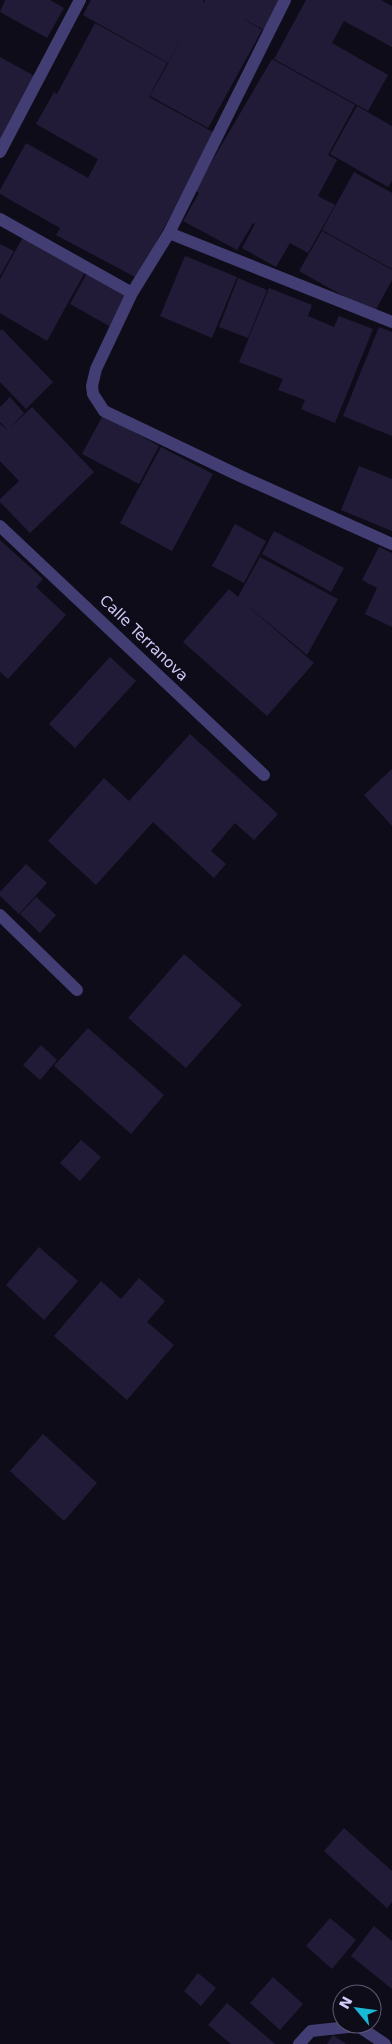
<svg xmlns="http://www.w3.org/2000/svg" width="392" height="2044" font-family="'DejaVu Sans',sans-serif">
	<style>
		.building { fill: #221b38 }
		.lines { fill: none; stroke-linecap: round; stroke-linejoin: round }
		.minor { stroke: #423d73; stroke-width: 12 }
		.labels { text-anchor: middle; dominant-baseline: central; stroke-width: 5; stroke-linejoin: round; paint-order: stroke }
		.street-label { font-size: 15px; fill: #d3cbf9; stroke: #0f0c19 }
	</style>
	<rect width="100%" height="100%" fill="#0f0c19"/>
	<!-- building -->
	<path class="building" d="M5 0H50L64 8 47 38 0 12Z
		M91 0H203L204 3 205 0H283L266 31 242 18 262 30 208 128 150 96 189 26 168 63 83 15Z
		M306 0H381L392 6V47L344 21 332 43 388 75 368 111 274 59Z
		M95 23 167 63 149 97 215 133 137 278 56 235 60 228 0 194V190L26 143 88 178 98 159 36 124 54 92 57 94Z
		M0 57 38 78 0 148Z
		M272 59 355 105 328 155 337 160 318 196 335 205 308 253 290 243 276 267 242 248 255 224 253 223 237 250 183 221 199 193 195 190Z
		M357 106 392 126V181L388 187 330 154Z
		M354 172 392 193V269L322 230Z
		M322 231 392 270V280L374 313 299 271Z
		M23 237 85 272 47 341 0 313V279Z
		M0 244 14 251 0 276Z
		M185 256 237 277 212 338 160 316Z
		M87 273 128 296 111 327 70 304Z
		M238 278 267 290 248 338 219 327Z
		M269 288 312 305 308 316 334 327 339 316 373 329 335 423 301 409 305 400 278 390 283 379 239 362Z
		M379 327 392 332V436L343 416Z
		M2 329 53 382 26 409 0 382V331Z
		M10 397 24 413 9 429 32 407 94 472 30 533 0 502V499L19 481 0 461V424L8 430 0 422V407Z
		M103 415 159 446 139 484 82 454Z
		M161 447 213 474 172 551 120 523Z
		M359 466 392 479V531L341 510Z
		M235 524 266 541 244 583 212 566Z
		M274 531 344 568 331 592 262 554Z
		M0 540 43 579 36 587 66 615 8 679 0 672Z
		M379 547 392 553V627L365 614 377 588 362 580Z
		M260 557 338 599 307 655 243 602 314 663 267 716 183 642 229 589 238 597Z
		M110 657 136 681 75 748 49 724Z
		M190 734 278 814 254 840 235 823 211 851 226 864 214 878 153 822 96 885 48 841 104 778 129 801Z
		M392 769V826L364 795Z
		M26 864 47 883 19 914 0 896V892Z
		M36 897 56 915 40 933 20 914Z
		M184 954 242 1005 186 1068 128 1018Z
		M88 1028 164 1095 131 1134 54 1066Z
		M41 1045 57 1060 40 1080 23 1065Z
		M81 1140 101 1157 80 1181 60 1163Z
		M39 1247 78 1281 44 1320 6 1285Z
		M139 1278 165 1301 147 1322 174 1345 127 1400 54 1336 101 1281 121 1299Z
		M43 1434 97 1483 64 1521 10 1471Z
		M344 1828 392 1871V1902L387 1908 324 1851Z
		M330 1918 356 1940 332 1969 306 1946Z
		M374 1926 392 1941V1989L351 1956Z
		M198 1973 216 1988 201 2006 184 1991Z
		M273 1977 303 2004 280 2030 250 2003Z
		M227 2003 275 2044H231L208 2025Z
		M333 2035 346 2044H327Z"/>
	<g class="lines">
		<!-- minor -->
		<path class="minor" d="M285 0 169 233 132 293 96 369 92 386 93 394 104 411 238 475 392 544
			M0 152 80 0
			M0 219 132 293
			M169 233 392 322
			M0 526 264 775
			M0 915 77 990
			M299 2044 311 2031 358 2026 385 2044"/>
	</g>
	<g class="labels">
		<!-- street labels -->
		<g class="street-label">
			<text transform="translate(144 638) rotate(44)">Calle Terranova</text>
		</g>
	</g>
	<!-- north arrow -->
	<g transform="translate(357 2009) rotate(299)"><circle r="24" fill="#0f0c19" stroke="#5d5873"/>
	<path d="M0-4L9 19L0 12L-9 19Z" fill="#1ab9d6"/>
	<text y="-8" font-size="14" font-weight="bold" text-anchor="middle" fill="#d3cbf9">N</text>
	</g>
</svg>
